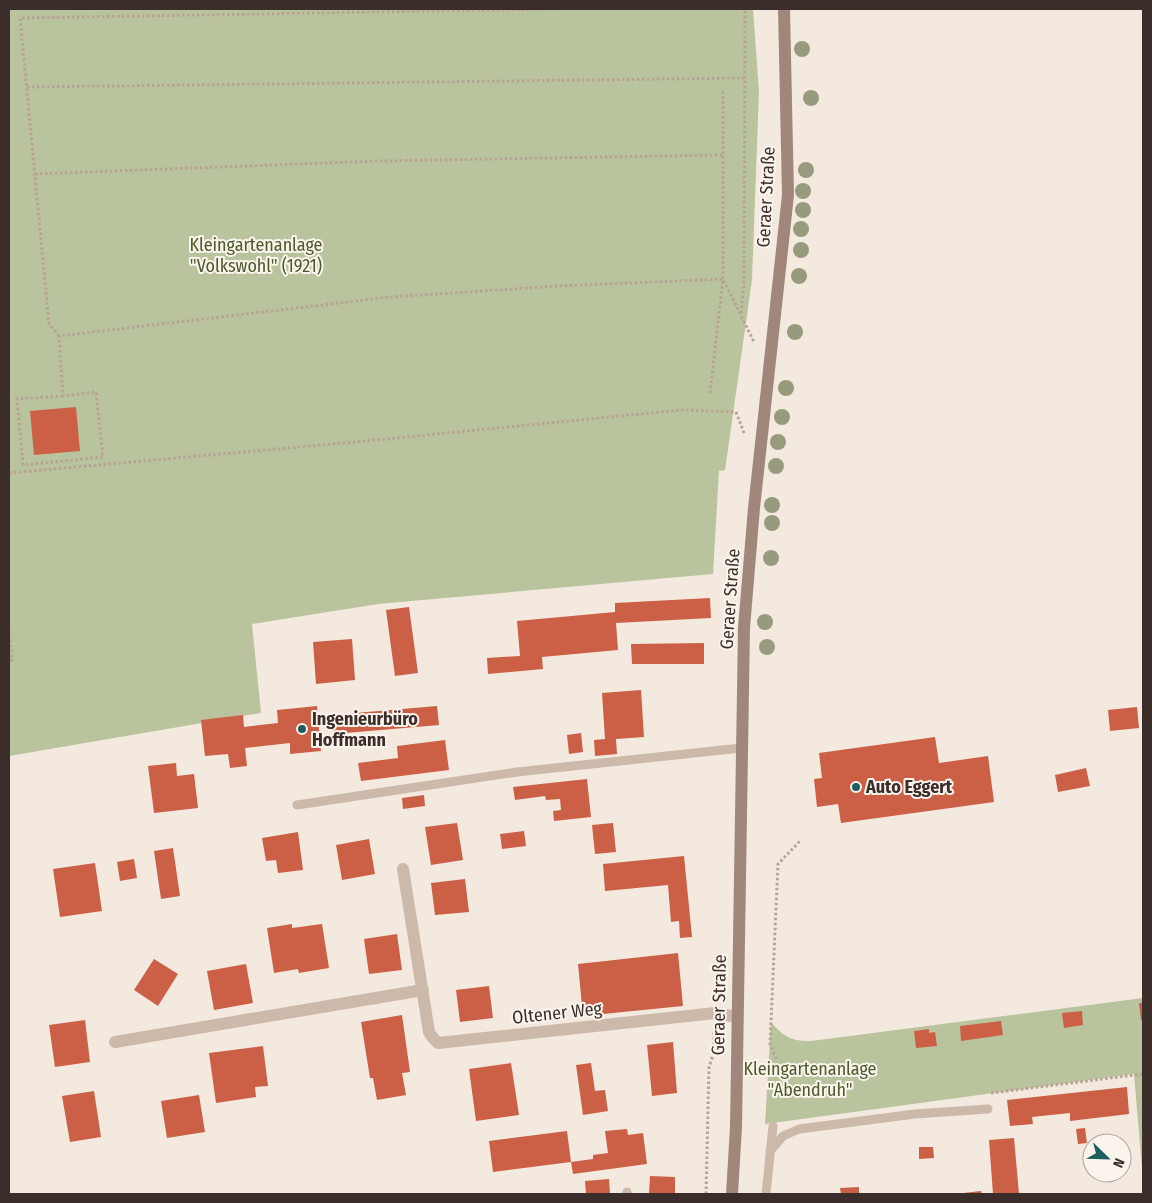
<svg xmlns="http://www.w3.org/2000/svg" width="1152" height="1203" font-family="'Fira Sans Condensed',sans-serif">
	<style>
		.green { fill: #b9c49e }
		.building { fill: #cb6046 }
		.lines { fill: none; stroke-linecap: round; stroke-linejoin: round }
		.path { stroke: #b9a294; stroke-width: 3; stroke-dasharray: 2.5 2.5; stroke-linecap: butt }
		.lane { stroke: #cdb9aa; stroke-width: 9 }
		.street { stroke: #cdb9aa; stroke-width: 12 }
		.secondary { stroke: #a1877b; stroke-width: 12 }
		.tree { fill: #989a7d }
		.poi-dot { fill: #1d5e5f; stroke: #fbf4ec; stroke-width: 2 }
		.labels { text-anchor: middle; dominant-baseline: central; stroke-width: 4; stroke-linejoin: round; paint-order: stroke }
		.street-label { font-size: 18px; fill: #3b2e2a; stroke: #fbf4ec }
		.park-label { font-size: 18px; fill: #4c5a2c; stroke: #fbf4ec }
		.poi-label { font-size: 18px; font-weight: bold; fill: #3b2e2a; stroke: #fbf4ec; text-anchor: start }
	</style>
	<rect width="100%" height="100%" fill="#f4e9df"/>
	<!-- green -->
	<path class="green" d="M9 9H753L759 92 752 280 725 470 719 471 713 574 378 604 252 624 261 713 9 756Z
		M1143 998V1180L1134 1074 765 1124 771 1022C782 1036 793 1042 811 1041Z"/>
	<!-- building -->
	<path class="building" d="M76 407 80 451 34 455 30 411Z
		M710 598 711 618 616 623 618 650 542 657 543 669 488 674 487 658 520 656 517 621 615 612V603Z
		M409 607 418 673 395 676 386 610Z
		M352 639 355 680 316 684 313 642Z
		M704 643V664H632L631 644Z
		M641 690 644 737 616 739 617 754 595 756 594 740 605 739 602 693Z
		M317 706 321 751 290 754V743L245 748 247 766 230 768 228 754 205 756 201 720 243 715 244 727 278 723 277 710Z
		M437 706 439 725 334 734 332 715Z
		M1137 707 1139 728 1110 731 1108 710Z
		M581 733 583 752 569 754 567 735Z
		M935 737 939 763 988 756 994 802 841 823 838 804 817 807 814 779 822 778 819 753Z
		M445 740 449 770 361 781 358 763 398 758 397 746Z
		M176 763 177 776 194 774 198 808 154 813 148 766Z
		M1086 768 1090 786 1058 792 1055 775Z
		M587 779 591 817 554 821 553 811 561 810 560 799 546 800 545 796 515 800 513 787Z
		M424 795 425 806 403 809 402 798Z
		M457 823 463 860 431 865 425 827Z
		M613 823 616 852 595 854 592 825Z
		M524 831 526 846 502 849 500 834Z
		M298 832 303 870 278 873 276 860 266 861 262 838Z
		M369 839 375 874 342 880 336 845Z
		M173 848 180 896 161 899 154 851Z
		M684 856 692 937 680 938 679 921 671 922 668 885 605 891 603 864Z
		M134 859 137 878 120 881 117 862Z
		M95 863 102 911 60 917 53 869Z
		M465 879 469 912 435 915 431 883Z
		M292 924V928L322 924 329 968 299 973 298 969 274 973 267 928Z
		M397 934 402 970 369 974 364 939Z
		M678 953 683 1006 583 1016 578 964Z
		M154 959 178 974 158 1006 134 990Z
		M246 964 253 1003 214 1010 207 971Z
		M489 986 493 1018 460 1022 456 990Z
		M1139 1003H1143V1020H1141Z
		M1082 1011 1083 1025 1064 1028 1062 1013Z
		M402 1015 410 1072 402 1073 406 1095 377 1100 373 1078H370L361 1022Z
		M85 1020 90 1062 55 1067 49 1025Z
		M1001 1021 1003 1035 961 1041 960 1026Z
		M929 1029V1033L935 1032 937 1046 916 1048 914 1031Z
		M673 1042 677 1093 652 1096 647 1045Z
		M263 1046 268 1086 255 1087 256 1097 216 1103 209 1053Z
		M511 1063 519 1115 476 1121 469 1069Z
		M591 1063 595 1091 605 1090 608 1111 583 1115 576 1065Z
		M1127 1087 1129 1114 1070 1121V1113L1032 1117 1033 1124 1010 1126 1007 1100Z
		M94 1091 101 1137 70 1142 62 1096Z
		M199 1095 205 1132 167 1138 161 1101Z
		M1085 1128 1087 1143 1078 1144 1076 1129Z
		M627 1129 628 1135 643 1133 647 1164 573 1174 571 1162 593 1159V1155L608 1153 605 1131Z
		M567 1131 571 1162 493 1172 489 1141Z
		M1014 1138 1019 1194H993L989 1140Z
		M919 1147H933L934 1158 919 1159Z
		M650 1176 675 1177V1194H649Z
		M609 1179 610 1194H586L585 1181Z
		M859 1187V1194H841L840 1188Z
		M981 1191 982 1194H963V1193Z"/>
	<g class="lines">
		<!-- path -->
		<path class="path" d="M27 87 745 78
			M35 174 378 161 723 155
			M741 313 744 284 745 9
			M59 336 49 324 20 18 554 9
			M710 393 723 279V91
			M63 396 17 399 23 465 103 457 96 392 63 396 59 336 390 297 558 286 723 279 754 342
			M9 473 366 441 681 410 736 412 744 433
			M9 630 12 660 9 661
			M776 1059 770 1044 778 864 801 840
			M991 1093 1143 1074
			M706 1194 709 1067 714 1052V1029"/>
		<!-- lane -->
		<path class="lane" d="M297 805 517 772 741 748
			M770 1151 783 1136 799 1129 915 1114 988 1109
			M627 1192V1194
			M766 1194 773 1126"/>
		<!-- street -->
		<path class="street" d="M403 869 429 1032 433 1038 438 1043 715 1013 736 1017
			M115 1042 423 990"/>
		<!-- secondary -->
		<path class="secondary" d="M732 1194 736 1127 744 628 754 508 788 195 784 9"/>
	</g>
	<!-- trees -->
	<g class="tree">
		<circle cx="802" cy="49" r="8"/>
		<circle cx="811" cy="98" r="8"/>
		<circle cx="806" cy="170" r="8"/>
		<circle cx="803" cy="191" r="8"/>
		<circle cx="803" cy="210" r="8"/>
		<circle cx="801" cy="229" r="8"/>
		<circle cx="801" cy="250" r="8"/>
		<circle cx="799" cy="276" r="8"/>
		<circle cx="795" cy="332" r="8"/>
		<circle cx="786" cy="388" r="8"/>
		<circle cx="782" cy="417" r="8"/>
		<circle cx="778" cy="442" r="8"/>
		<circle cx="776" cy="466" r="8"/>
		<circle cx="772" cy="505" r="8"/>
		<circle cx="772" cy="523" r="8"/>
		<circle cx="771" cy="558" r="8"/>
		<circle cx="765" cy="622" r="8"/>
		<circle cx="767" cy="647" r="8"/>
	</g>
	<!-- markers -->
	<g class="poi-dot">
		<circle cx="302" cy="729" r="5"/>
		<circle cx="856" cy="787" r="5"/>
	</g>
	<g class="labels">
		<!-- street labels -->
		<g class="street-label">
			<text transform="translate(766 197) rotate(-87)">Geraer Straße</text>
			<text transform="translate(730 599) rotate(-86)">Geraer Straße</text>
			<text transform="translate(719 1005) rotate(-89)">Geraer Straße</text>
			<text transform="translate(557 1013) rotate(-6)">Oltener Weg</text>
		</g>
		<!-- park labels -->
		<g class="park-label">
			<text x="256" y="245">Kleingartenanlage<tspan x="256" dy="21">"Volkswohl" (1921)</tspan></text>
			<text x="810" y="1069">Kleingartenanlage<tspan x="810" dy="21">"Abendruh"</tspan></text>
		</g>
		<!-- poi labels -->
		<g class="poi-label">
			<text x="312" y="719">Ingenieurbüro<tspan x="312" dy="21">Hoffmann</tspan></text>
			<text x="866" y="787">Auto Eggert</text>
		</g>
	</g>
	<!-- border -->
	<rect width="1152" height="1203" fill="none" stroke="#3b2e2a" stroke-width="20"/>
	<!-- north arrow -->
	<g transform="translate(1107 1158) rotate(113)"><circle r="24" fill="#fbf4ec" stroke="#aea59e"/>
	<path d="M0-4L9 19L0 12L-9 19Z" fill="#1d5e5f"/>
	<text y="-8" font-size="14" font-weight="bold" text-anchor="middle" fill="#3b2e2a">N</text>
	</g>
</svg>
